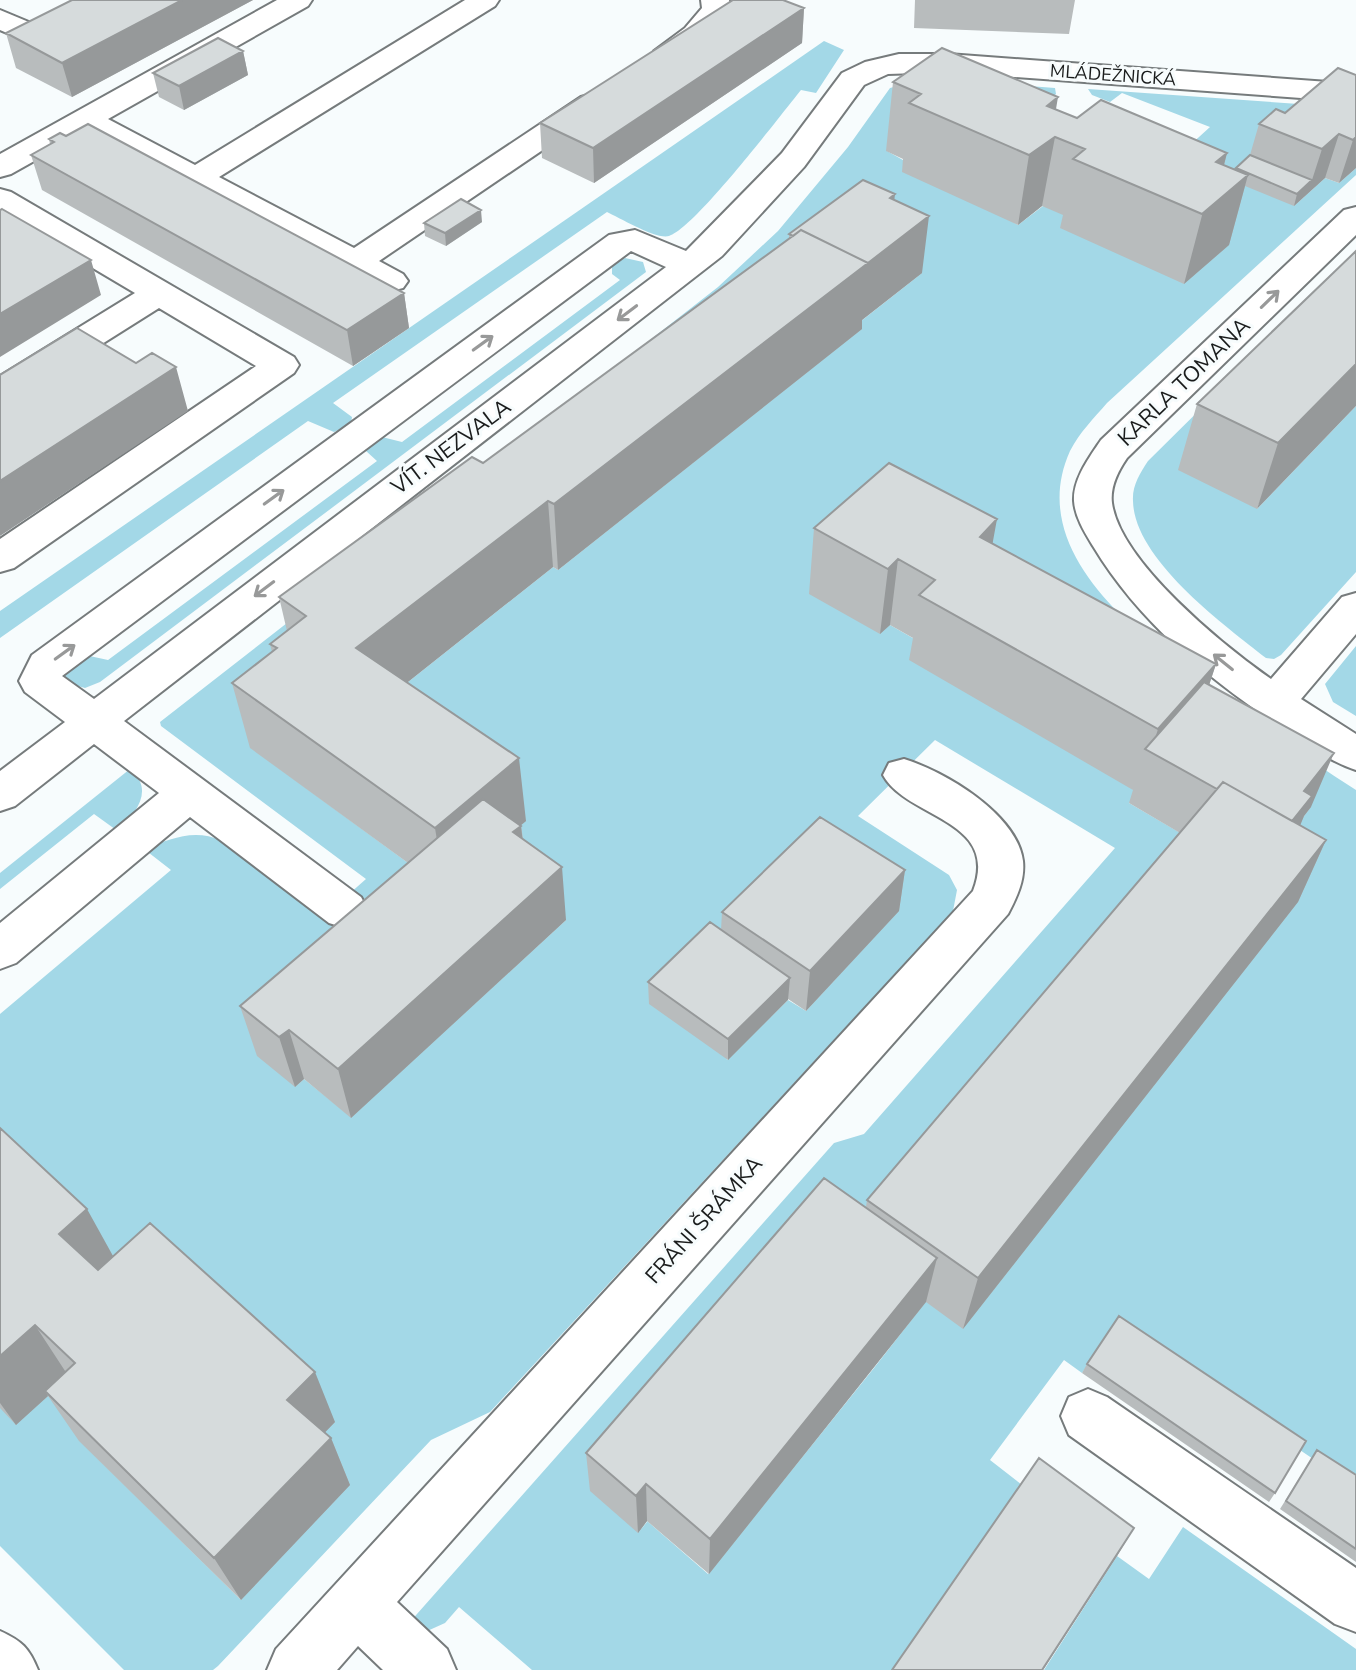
<svg xmlns="http://www.w3.org/2000/svg" width="1356" height="1670" font-family="'Nunito Sans',sans-serif">
	<style>
		.green { fill: #a3d8e7; fill-rule: evenodd }
		.lines { fill: none; stroke-linecap: round; stroke-linejoin: round }
		.minor-casing { stroke: #767b7c; stroke-width: 4 }
		.minor { fill: #fff; fill-rule: evenodd }
		.wall { fill: #b8bcbd }
		.shaded-wall { fill: #96999a }
		.building { fill: #d6dbdc; stroke: #96999a; stroke-width: 2 }
		.oneway { stroke: #989999 }
		.labels { text-anchor: middle; dominant-baseline: central; stroke-width: 6; stroke-linejoin: round; paint-order: stroke }
		.far-street-label { font-size: 18px; fill: #1a1c1c; stroke: #f7fcfd }
		.street-label { font-size: 22px; fill: #1a1c1c; stroke: #f7fcfd }
	</style>
	<rect width="100%" height="100%" fill="#f7fcfd"/>
	<!-- green -->
	<path class="green" d="M824 41 844 50 816 93 801 90C780 116 694 229 669 236 657 240 620 218 607 212L333 403 352 417 351 424 334 432 308 421 0 638V611Z
		M927 78 1055 88 1056 94 1036 111 1166 167 1210 127 1122 93 1110 102 1092 95 1088 89 1356 108 1294 206 1325 178 1339 183 1356 168V175L1107 403C1094 418 1079 433 1070 451 1023 555 1146 641 1216 692 1262 725 1308 760 1356 790V1488L1115 1325 1082 1373 1064 1360 990 1460 1026 1488 901 1670H532L459 1607 445 1623 425 1632 409 1623 834 1143 864 1134 1115 848 935 740 858 816 949 875 957 890 953 911 490 1412 431 1440 218 1666 213 1670H124L0 1546V1408L69 1377 80 1441 241 1600 309 1449 334 1421 129 1323 0 1155V1014L171 870 144 849C171 839 194 828 222 841L323 917 366 879 161 726 160 722 718 287 778 231 848 147 890 88ZM887 151 1229 245 1043 206 1018 225ZM922 273 856 325 861 329 558 570 553 567 369 713 525 821 490 853 566 920 351 1117 304 1079 295 1087 445 890 250 747ZM882 529 1310 808 874 1368 708 1574 647 1521 638 1533 1201 845 1129 803 1138 793 925 645 890 625ZM898 911 806 1011 788 1000 727 1060 709 945Z
		M625 258 643 262 646 272 100 682 85 688 67 683 64 677 65 670 85 655 108 660 377 461 366 451 369 443 382 437 402 442 620 280 612 274V265Z
		M1250 360 1257 509 1356 406V572L1281 655 1274 659 1266 658C1224 625 1134 559 1133 501 1132 486 1140 473 1148 461Z
		M1356 646V716L1333 702 1325 684Z
		M130 769C155 790 136 812 119 832L94 814 0 889V873Z
		M1183 1527 1356 1649V1670H1044L1117 1556 1149 1579Z"/>
	<g class="lines">
		<defs>
			<path id="minor" d="M277 0H312L308 6 108 119 195 165 465 0H499L495 6 219 177 354 248 581 97 592 94 603 97 607 103 603 109 379 261 403 274 408 281 403 288 391 291 379 288 86 132 11 174 0 177V154Z
				M701 0H729L731 9C716 31 688 65 659 57L654 51 685 28 702 8Z
				M0 10 48 30 53 36 48 42 38 45 28 42 0 30Z
				M899 54H948L1356 84V102L948 72 888 74 864 85 804 167 722 256 124 721 361 897 368 910 361 923 345 928 329 923 190 817 16 963 0 969V923L159 793 94 744 15 806 0 811V771L65 722 25 692 19 681 32 655 609 235 635 230 686 251 782 153 842 73 865 62ZM631 251 666 267 94 699 62 676Z
				M0 189 11 192 294 357 299 365 294 373 14 568 0 572V539L256 366 159 308 13 400 0 404V376L135 293 0 213Z
				M1356 207V235L1127 458C1118 471 1110 487 1112 503 1120 562 1224 646 1271 679L1342 597 1356 593V634L1301 699 1356 734V770C1331 762 1309 746 1287 731 1211 681 1140 624 1093 546 1085 533 1075 517 1074 501 1073 479 1089 458 1101 440L1344 210Z
				M904 759C944 771 1017 814 1023 861 1025 880 1017 897 1008 914L397 1602 447 1649 456 1670H383L358 1646 337 1670H267L276 1649 973 891C1001 819 907 819 883 775L889 763Z
				M1088 1389 1107 1397 1356 1568V1632L1335 1624 1069 1435 1061 1416 1069 1397Z
				M0 1631C22 1641 29 1648 38 1670H0Z"/>
		</defs>
		<!-- minor casing -->
		<use href="#minor" class="minor-casing"/>
		<!-- minor -->
		<use href="#minor" class="minor"/>
	</g>
	<!-- wall -->
	<path class="wall" d="M72 0H253L72 97 16 68 6 33Z
		M915 0H1075L1069 34 914 28Z
		M804 8 802 43 594 183 542 158 540 123Z
		M243 51 248 75 184 110 159 97 153 73Z
		M1356 75V168L1339 183 1325 178 1294 206 1245 186 1229 245 1184 284 1060 228 1063 215 1042 206 1018 225 902 172 903 159 886 151 893 82 1056 110 1077 118 1227 153 1224 165 1235 170 1250 155 1259 124 1285 113Z
		M49 139 404 293 409 328 353 366 42 190 31 155 50 144Z
		M894 200 922 273 862 320V329L558 570 553 567 407 682 526 821 521 825 523 839 566 920 351 1118 304 1079 295 1087 257 1056 240 1006 408 863 250 748 232 683 272 652 270 644 287 631 279 597 483 463 789 239V234Z
		M482 222 446 246 425 236 424 223Z
		M1356 251 1257 509 1178 470 1197 404Z
		M814 528 993 544 1216 664 1209 685 1311 807 1304 816 1300 825 1326 840 1298 902 963 1329 926 1302 709 1574 647 1521 638 1533 590 1491 586 1453 866 1207 867 1200 1180 833 1129 803 1133 790 909 660 913 638 890 625 880 634 809 594Z
		M905 870 899 911 806 1011 788 999 728 1060 649 1004 648 982 721 930 722 912Z
		M0 1128 113 1256 335 1422 325 1432 331 1438 350 1485 241 1600 79 1441 48 1396 16 1425 0 1408Z
		M1087 1364 1275 1493 1269 1502 1082 1373Z
		M1317 1450 1356 1475V1562L1280 1509Z"/>
	<!-- shaded-wall -->
	<path class="shaded-wall" d="M182 0H253L72 97 62 63Z
		M804 8 802 43 594 183 593 148Z
		M243 51 248 75 184 110 179 86Z
		M1058 97 1051 139 1055 137 1042 206 1018 225 1029 155 1047 106Z
		M1339 134 1325 178 1294 206 1297 194 1312 180 1322 149Z
		M1356 137V168L1339 183 1353 140Z
		M1227 153 1214 204 1248 175 1229 245 1184 284 1216 162Z
		M895 194 889 247 929 216 922 273 862 320V329L558 570 554 504Z
		M481 210 482 222 446 246 445 233Z
		M91 260 101 295 0 357V314Z
		M404 293 409 328 353 366 347 330Z
		M1356 364V406L1257 509 1278 443Z
		M176 367 188 411 0 536V481Z
		M548 501 553 567 369 713 356 648Z
		M997 519 985 585 980 537Z
		M898 559 890 625 880 634 888 569Z
		M1216 664 1195 728 1151 752 1158 729Z
		M1334 753 1311 807 1304 816 1290 850 1264 881 1304 791Z
		M519 758 526 821 445 890 435 828Z
		M521 826 527 879 513 832Z
		M1326 840 1298 902 963 1329 978 1278Z
		M562 867 566 920 351 1118 338 1069Z
		M905 870 899 911 806 1011 810 971Z
		M790 978 788 1000 728 1060V1039Z
		M289 1030 304 1079 295 1087 279 1037Z
		M87 1209 118 1265 91 1289 59 1234Z
		M937 1258 926 1302 709 1574 710 1539Z
		M35 1325 69 1377 45 1391 48 1396 16 1425 0 1403V1356Z
		M315 1372 335 1422 309 1449 287 1400Z
		M331 1438 350 1485 241 1600 214 1558Z
		M646 1484 647 1521 638 1533 636 1496Z
		M1134 1528 1117 1556 1043 1670H1042Z"/>
	<!-- building -->
	<path class="building" d="M72 0H182L62 63 6 33Z
		M733 0H783L804 8 593 148 540 123Z
		M218 38 243 51 179 86 153 73Z
		M942 48 1058 97 1047 106 1077 118 1101 100 1227 153 1216 162 1248 175 1202 214 1073 159 1085 149 1055 137 1029 155 909 103 921 94 893 82Z
		M1338 68 1356 75V137L1353 140 1339 134 1322 149 1259 124 1276 109 1285 113Z
		M88 124 404 293 347 330 31 155 54 142 49 139 60 133 66 136Z
		M1250 155 1312 180 1297 194 1236 168Z
		M863 180 895 194 890 198 929 216 868 263 801 230 793 236 789 234Z
		M461 199 481 210 445 233 424 223Z
		M2 209 91 260 0 314V210Z
		M801 230 868 263 554 504 548 501 356 648 519 758 435 828 232 683 277 648 270 644 306 616 279 597 472 457 483 463Z
		M1356 251V364L1278 443 1197 404Z
		M77 328 136 363 152 353 176 367 0 481V375Z
		M889 463 997 519 980 537 1216 664 1158 729 919 595 935 580 898 559 888 569 814 528Z
		M1204 682 1334 753 1304 791 1312 796 1292 821 1223 782 1217 789 1145 749Z
		M1223 782 1326 840 978 1278 867 1200Z
		M483 799 521 826 513 832 562 867 338 1069 289 1030 279 1037 240 1006Z
		M820 817 905 870 810 971 722 912Z
		M710 922 790 978 728 1039 648 982Z
		M0 1128 87 1209 59 1234 98 1270 150 1223 315 1372 287 1400 331 1438 214 1558 45 1391 75 1363 35 1325 0 1356Z
		M824 1178 937 1258 710 1539 646 1484 636 1496 586 1453Z
		M1119 1316 1306 1441 1275 1493 1087 1364Z
		M1317 1450 1356 1475V1549L1286 1501Z
		M1039 1458 1134 1528 1042 1670H892Z"/>
	<!-- one-way arrows -->
	<defs><path id="oneway-shaft" d="M-6 0H5M1.5-3L5.5 0L1.5 3" fill="none" stroke-width="1.6" stroke-linecap="round" stroke-linejoin="round" transform="scale(2)"/></defs>
	<g class="oneway">
		<use href="#oneway-shaft" transform="translate(1270 299) rotate(-44)"/>
		<use href="#oneway-shaft" transform="translate(627 313) rotate(143)"/>
		<use href="#oneway-shaft" transform="translate(483 343) rotate(-36)"/>
		<use href="#oneway-shaft" transform="translate(274 497) rotate(-36)"/>
		<use href="#oneway-shaft" transform="translate(264 589) rotate(143)"/>
		<use href="#oneway-shaft" transform="translate(65 652) rotate(-36)"/>
		<use href="#oneway-shaft" transform="translate(1223 662) rotate(-141)"/>
	</g>
	<g class="labels">
		<!-- far-street labels -->
		<g class="far-street-label">
			<text transform="translate(1113 75) rotate(4)">MLÁDEŽNICKÁ</text>
		</g>
		<!-- street labels -->
		<g class="street-label">
			<text transform="translate(1184 382) rotate(-44)">KARLA TOMANA</text>
			<text transform="translate(451 447) rotate(-37)">VÍT. NEZVALA</text>
			<text transform="translate(704 1220) rotate(-48)">FRÁNI ŠRÁMKA</text>
		</g>
	</g>
</svg>
